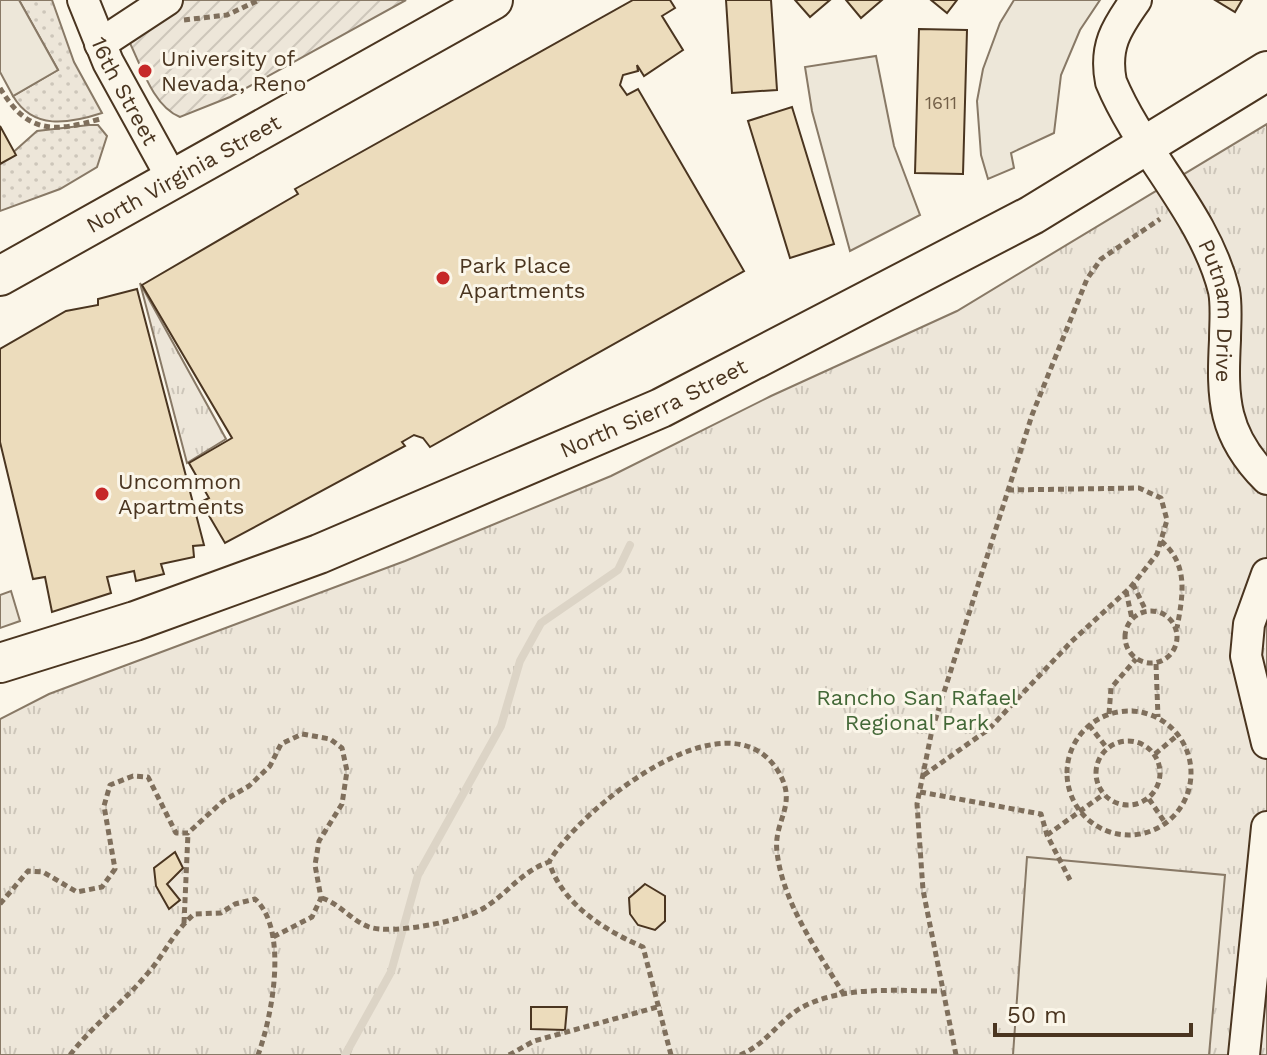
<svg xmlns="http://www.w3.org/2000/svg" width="1267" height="1055" font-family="'Work Sans',sans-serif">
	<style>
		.grass { fill: url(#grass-dots); stroke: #887966; stroke-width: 2 }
		.park { fill: url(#park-tufts); stroke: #887966; stroke-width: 2 }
		.garden { fill: url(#garden-furrows); stroke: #887966; stroke-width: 2 }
		.parking { fill: #ede7d9; stroke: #887966; stroke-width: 2 }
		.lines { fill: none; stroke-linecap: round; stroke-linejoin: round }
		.stream { stroke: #dcd4c6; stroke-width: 8 }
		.building { fill: #ecdcbc; stroke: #4a3520; stroke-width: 2 }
		.minor-casing { stroke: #4a3520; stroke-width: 34 }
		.major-casing { stroke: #4a3520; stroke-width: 42 }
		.path { stroke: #7f6f5c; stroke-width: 5; stroke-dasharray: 6 4; stroke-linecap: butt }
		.minor { stroke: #fbf6e9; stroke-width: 30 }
		.major { stroke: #fbf6e9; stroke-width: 38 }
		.poi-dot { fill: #c62828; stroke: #fbf6e9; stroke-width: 3 }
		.labels { text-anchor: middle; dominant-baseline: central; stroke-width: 6; stroke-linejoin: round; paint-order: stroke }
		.number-label { font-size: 18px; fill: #725f47 }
		.poi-label { font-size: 22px; fill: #4a3520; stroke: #fbf6e9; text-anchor: start }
		.street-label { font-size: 22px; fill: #4a3520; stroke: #fbf6e9 }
		.park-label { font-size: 22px; fill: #436837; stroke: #fbf6e9 }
	</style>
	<defs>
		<pattern id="grass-dots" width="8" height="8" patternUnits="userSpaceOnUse" patternTransform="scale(2)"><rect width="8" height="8" fill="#ede6d9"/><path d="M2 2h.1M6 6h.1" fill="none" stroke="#cdc6ba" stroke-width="1.8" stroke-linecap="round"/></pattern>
		<pattern id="park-tufts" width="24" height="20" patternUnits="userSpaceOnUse" patternTransform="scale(2)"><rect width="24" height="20" fill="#ede6d9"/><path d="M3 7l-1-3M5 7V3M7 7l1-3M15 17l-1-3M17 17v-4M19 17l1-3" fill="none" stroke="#cdc6ba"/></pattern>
		<pattern id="garden-furrows" width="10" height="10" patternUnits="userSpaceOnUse" patternTransform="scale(2)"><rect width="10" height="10" fill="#ede6d9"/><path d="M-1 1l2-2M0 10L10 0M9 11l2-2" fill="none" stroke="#cdc6ba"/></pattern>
	</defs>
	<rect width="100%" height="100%" fill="#fbf6e9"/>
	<!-- grass -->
	<path class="grass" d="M19 0H52L74 62 102 113C68 124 33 130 13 96L58 70Z
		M89 125H98L107 136 97 167 60 189 0 211V164L37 131Z"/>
	<!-- park -->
	<path class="park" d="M1267 124V1055H0V719L49 694 405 561 611 476 771 396 957 311Z
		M140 283 226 439 187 463Z"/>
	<!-- garden -->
	<path class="garden" d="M181 0H406L230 97 180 117C152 106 140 62 127 37Z"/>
	<!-- parking -->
	<path class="parking" d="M0 0H19L58 70 13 96 0 72Z
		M1014 0H1100L1080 30 1061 75 1054 133 1011 153 1014 168 988 179 981 155 977 101 983 69 1000 23Z
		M876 56 894 146 920 215 850 251 812 111 805 67Z
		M11 591 20 621 0 628V595Z
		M1027 857 1225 875 1209 1055H1013Z"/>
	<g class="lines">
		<!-- stream -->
		<path class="stream" d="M345 1055 391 972 418 875 501 726 520 661 541 623 618 570 630 545"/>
	</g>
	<!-- building -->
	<path class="building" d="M633 0H670L675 8 662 16 683 50 644 76 637 65 638 71 623 75 620 85 627 95 638 89 744 271 430 447 423 438 414 435 402 442 405 446 225 543 201 502 209 498 189 463 232 438 142 285 298 194 295 189Z
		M726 0H771L777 90 732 93Z
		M795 0H830L810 17Z
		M846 0H882L861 18Z
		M931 0H957L947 13Z
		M1215 0H1242L1235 12Z
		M919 29 967 30 963 174 915 173Z
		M792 107 834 244 790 258 748 121Z
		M0 126 16 155 0 164Z
		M137 289 204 545 193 546 194 557 161 564 164 574 136 581 134 571 107 577 111 593 52 612 45 577 33 579 0 442V349L66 311 98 305V299Z
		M175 852 183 868 167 884 180 900 169 909 156 886 154 868Z
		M645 884 665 896V921L655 930 638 925 630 914 629 898Z
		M531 1007H567L565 1030 531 1029Z"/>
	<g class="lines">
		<defs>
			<g id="minor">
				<path id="s1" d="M83 0 108 62 173 180"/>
				<path id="s2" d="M1136 0C1116 28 1104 47 1111 82 1141 154 1205 214 1224 291 1227 306 1225 324 1225 340 1222 399 1223 435 1267 479"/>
				<path d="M100 44 167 0"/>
				<path d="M1267 574 1249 624 1246 656 1267 743"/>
				<path d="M1244 1055 1267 827"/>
			</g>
			<g id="major">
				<path id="s3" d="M0 276 493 0"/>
				<path id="s4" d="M0 663 135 621 319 554 661 408 1032 215 1267 71"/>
			</g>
		</defs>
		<!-- minor casing -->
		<use href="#minor" class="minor-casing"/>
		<!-- major casing -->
		<use href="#major" class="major-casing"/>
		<!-- path -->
		<path class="path" d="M184 20 227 15 259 0
			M0 88C27 133 52 133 100 119
			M1161 541C1189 564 1183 595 1177 628
			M1133 584 1146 611
			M1126 591 1132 619
			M1125 637a26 26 0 1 1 52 0a26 26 0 1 1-52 0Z
			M1156 664 1158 717
			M1067 773a62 62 0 1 1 124 0a62 62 0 1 1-124 0Z
			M1109 714 1111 688 1136 659
			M1089 725 1107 748
			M1096 773a32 32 0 1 1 64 0a32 32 0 1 1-64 0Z
			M1155 754 1179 734
			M924 775 989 729 1071 642 1130 588 1157 554 1167 520 1161 498 1139 488 1008 490
			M920 792 1041 814 1047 835 1070 880
			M1149 799 1166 824
			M1047 835 1104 794
			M322 898C340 904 352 921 369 927 392 935 463 921 484 908 508 893 522 871 549 862
			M0 904 28 871 43 872 77 892 102 887 115 869 104 806 110 785 133 776 148 777 176 833H188L223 801 249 786 270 766 281 744 302 734 330 739 342 748 347 771 342 804 319 841 315 865 321 898 312 917 273 937
			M184 923 188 833
			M70 1055C93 1025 124 1002 148 973 166 952 172 934 194 914L221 913 235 904 255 899C289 930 272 1017 258 1055
			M509 1055 534 1041 661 1006
			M671 1055 643 947C604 930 562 904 549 862 579 810 727 689 778 771 799 805 773 820 777 852 783 904 818 951 844 995
			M740 1055C765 1045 777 1023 799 1009 840 985 897 991 942 991
			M956 1055 923 890 917 804 932 730 1032 415 1087 279 1101 259 1160 219"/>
		<!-- minor -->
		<use href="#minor" class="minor"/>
		<!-- major -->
		<use href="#major" class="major"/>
	</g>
	<!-- markers -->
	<g class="poi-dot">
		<circle cx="145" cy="71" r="8"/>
		<circle cx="443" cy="278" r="8"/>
		<circle cx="102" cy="494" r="8"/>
	</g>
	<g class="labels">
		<!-- number labels -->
		<g class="number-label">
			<text x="941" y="102">1611</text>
		</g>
		<!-- poi labels -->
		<g class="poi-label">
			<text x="161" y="58">University of<tspan x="161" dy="25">Nevada, Reno</tspan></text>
			<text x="459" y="265">Park Place<tspan x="459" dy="25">Apartments</tspan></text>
			<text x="118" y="481">Uncommon<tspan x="118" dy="25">Apartments</tspan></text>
		</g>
		<!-- street labels -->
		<g class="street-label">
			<text stroke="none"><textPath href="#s1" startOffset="100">16th Street</textPath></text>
			<text stroke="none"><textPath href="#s3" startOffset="210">North Virginia Street</textPath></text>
			<text stroke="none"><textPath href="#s2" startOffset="346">Putnam Drive</textPath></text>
			<text stroke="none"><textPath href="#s4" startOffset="702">North Sierra Street</textPath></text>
		</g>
		<!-- park labels -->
		<g class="park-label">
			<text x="917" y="697">Rancho San Rafael<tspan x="917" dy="25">Regional Park</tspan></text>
		</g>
	</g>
	<!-- scale -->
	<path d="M995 1023v12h196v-12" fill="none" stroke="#4a3520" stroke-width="4"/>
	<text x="1007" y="1023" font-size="24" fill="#4a3520" stroke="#fbf6e9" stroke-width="6" paint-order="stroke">50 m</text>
</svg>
